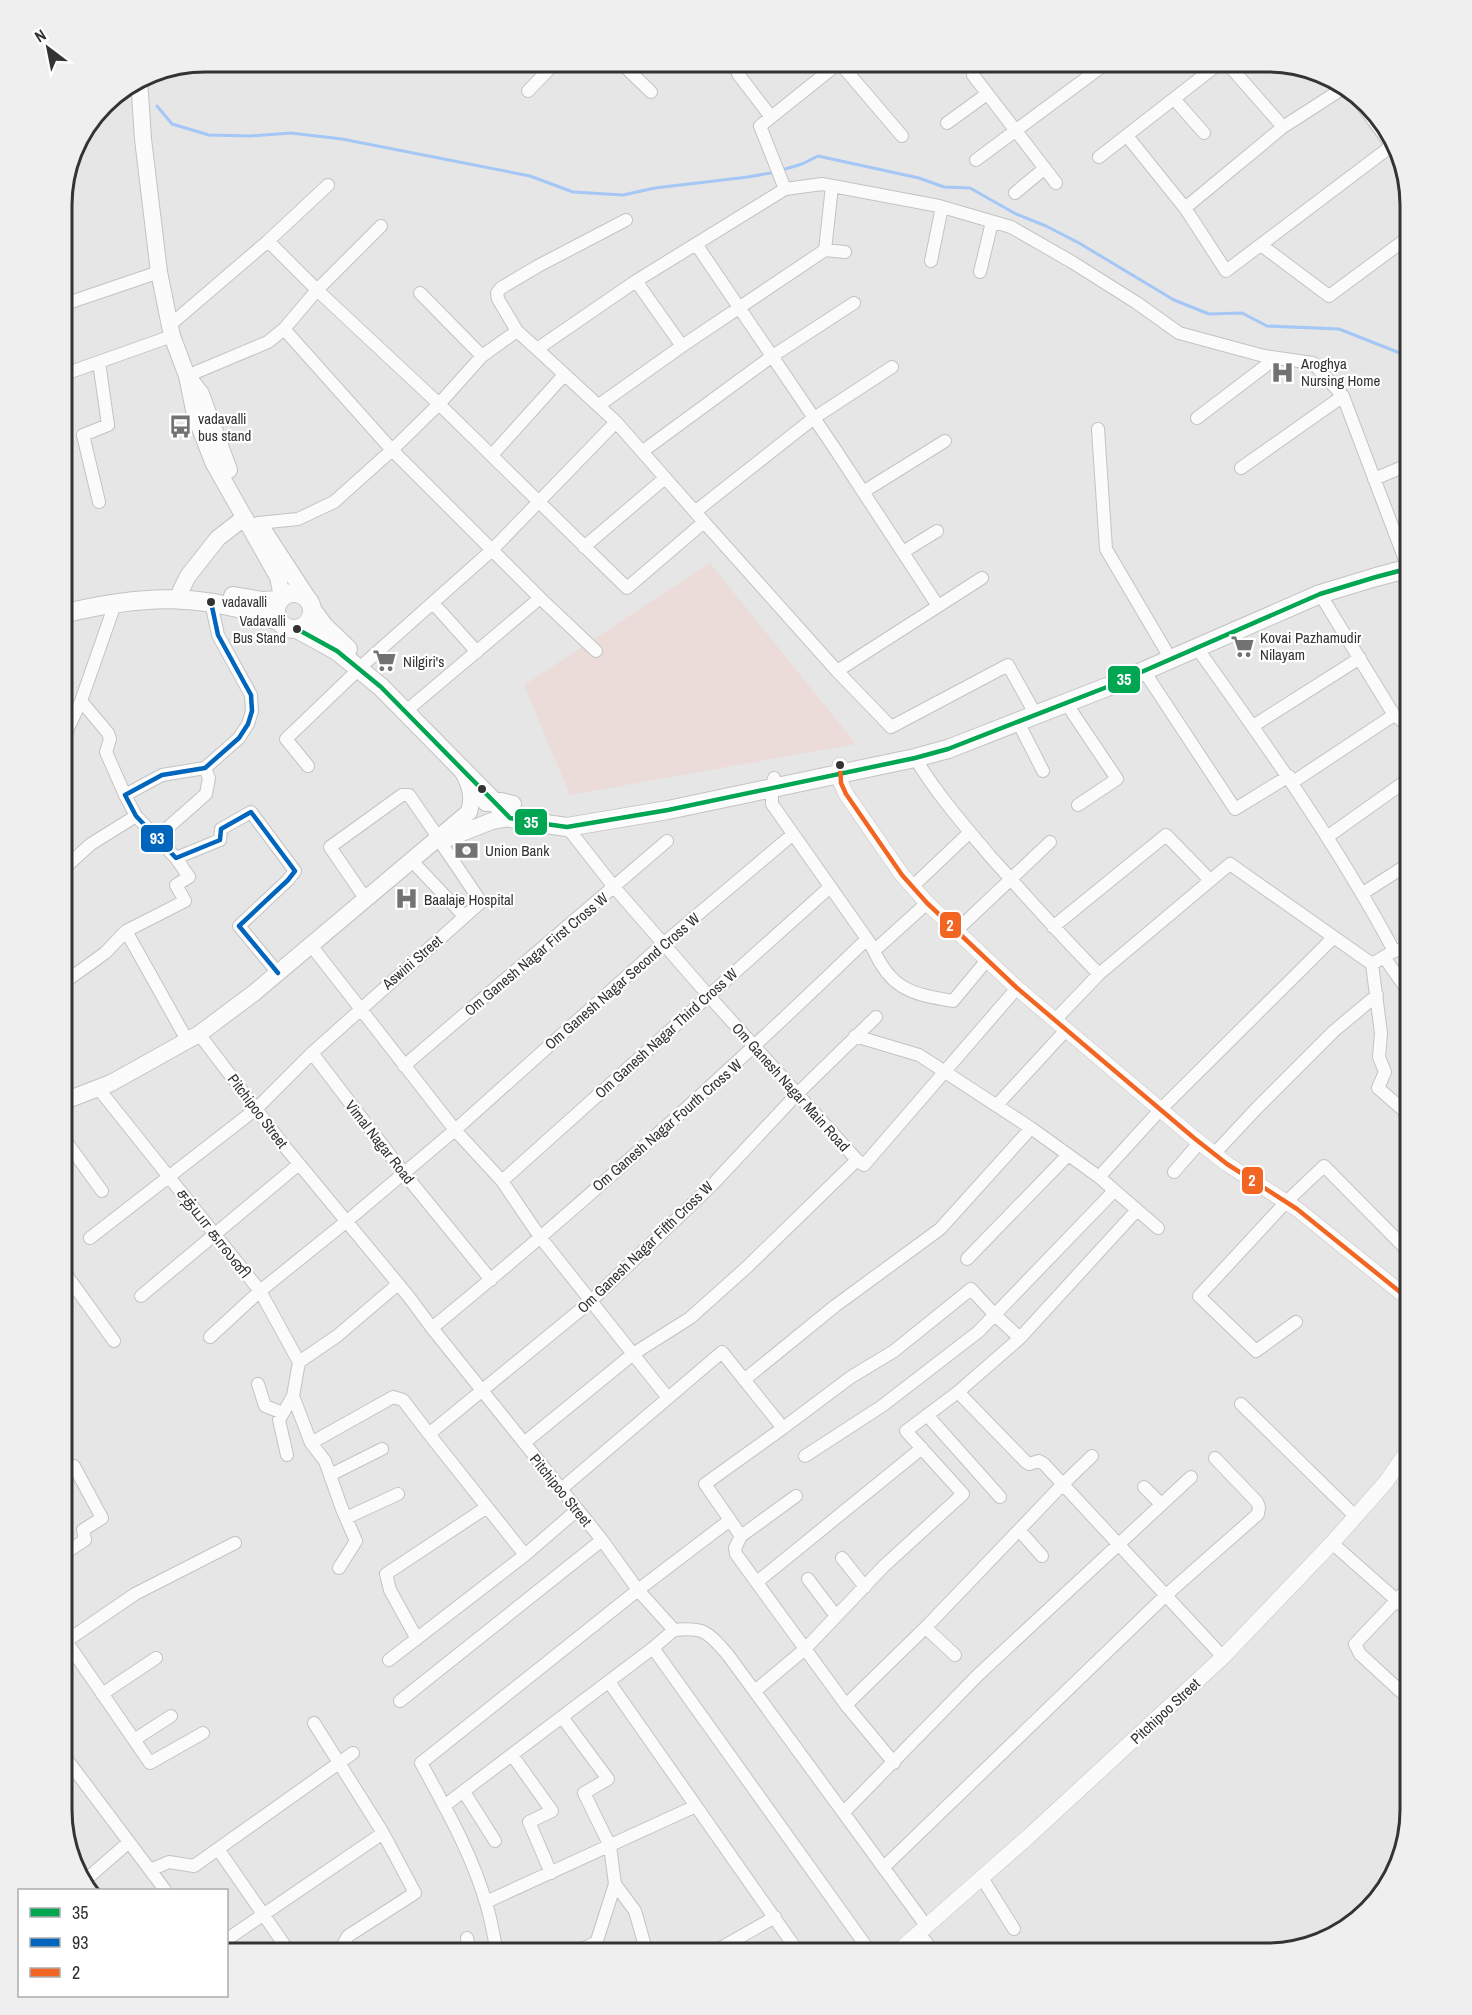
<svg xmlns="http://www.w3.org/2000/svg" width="1472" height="2015" font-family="'Archivo Narrow','Noto Sans Tamil',sans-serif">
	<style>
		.education { fill: #ebdcda }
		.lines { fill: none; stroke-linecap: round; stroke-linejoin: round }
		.stream { stroke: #a4c7f5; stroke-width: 3 }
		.minor-casing { stroke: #c3c3c3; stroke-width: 14 }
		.tertiary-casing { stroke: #c3c3c3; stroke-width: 16 }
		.secondary-casing { stroke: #c3c3c3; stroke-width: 18 }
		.primary-casing { stroke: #c3c3c3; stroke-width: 20 }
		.minor { stroke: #fbfbfb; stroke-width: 12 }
		.tertiary { stroke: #fbfbfb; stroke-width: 15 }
		.secondary { stroke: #fbfbfb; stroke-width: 16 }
		.primary { stroke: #fbfbfb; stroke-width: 18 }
		.bus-1-casing { stroke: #fff; stroke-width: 9 }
		.bus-2-casing { stroke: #fff; stroke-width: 9 }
		.bus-3-casing { stroke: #fff; stroke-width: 9 }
		.bus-1 { stroke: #00a651; stroke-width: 4.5 }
		.bus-2 { stroke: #0065bd; stroke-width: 4.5 }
		.bus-3 { stroke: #f26522; stroke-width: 4.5 }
		.bus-dot { fill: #333334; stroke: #fff; stroke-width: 2 }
		.labels { text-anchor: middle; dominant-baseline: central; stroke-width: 4.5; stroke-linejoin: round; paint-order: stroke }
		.bus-label { font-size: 14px; fill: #333334; stroke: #fff; text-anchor: start }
		.poi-label { font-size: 15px; fill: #333334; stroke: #fff; text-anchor: start }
		.street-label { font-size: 15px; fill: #333334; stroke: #fff }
		.rim { fill: none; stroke: #333334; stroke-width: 3 }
		.line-badge { stroke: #fff; stroke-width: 2 }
		.badge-label { font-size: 16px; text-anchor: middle; font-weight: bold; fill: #fff }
	</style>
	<rect width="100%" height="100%" fill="#e6e6e6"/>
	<!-- education -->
	<path class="education" d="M710 563 856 744 570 795 524 685Z"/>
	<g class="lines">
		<!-- stream -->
		<path class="stream" d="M157 106 172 124 209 135 249 136 291 133 342 139 530 176 573 192 623 195 655 188 748 177 776 172
			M782 170 802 164 818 156 919 178 944 187 970 188 1016 214 1046 226 1079 243 1174 300 1209 314 1242 313 1267 326 1339 329 1410 357"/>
		<defs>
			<path id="minor" d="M620 62 651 92
				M839 62 902 136
				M1226 62 1283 127
				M738 74 771 117
				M973 75 1056 183
				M528 91 556 62
				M1357 98 1395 150
				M1175 100 1204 133
				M947 123 987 94
				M1127 136 1185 208 1226 271 1394 144
				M1099 157 1221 62
				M976 160 1108 62
				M832 186 825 250 845 252
				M785 189 760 126 840 62
				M1015 193 1045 168
				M1185 208 1283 127 1345 87
				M268 241 328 185
				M696 244 833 446 938 606
				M1261 245 1329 296 1410 236
				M931 261 942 207
				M980 272 992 222
				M636 281 682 346
				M420 293 482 356
				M62 305 159 272
				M170 325 268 241 317 290 439 404 392 450 540 598 412 706
				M517 331 498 299 497 293 501 288 538 266 626 220
				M537 349 517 331 482 356 439 404 627 588 704 522 616 422
				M62 375 172 336
				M187 376 268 342 284 329
				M599 405 682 346 825 250
				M1197 418 1276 358
				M1098 429 1106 549 1166 651
				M643 451 771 357 854 303
				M492 455 564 375
				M1241 468 1343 396
				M1374 479 1410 464
				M863 492 945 441
				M99 502 83 435 108 425 99 362
				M696 511 814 418 892 367
				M704 522 837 671 891 727 1008 665 1032 708
				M258 523 298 519 334 502 392 450 284 329 317 290 381 226
				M584 547 665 478
				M903 552 937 531
				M1320 594 1394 715 1410 727
				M540 598 596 651
				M211 602 218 635 251 695 252 711 248 724 239 738 205 768 162 775 125 795 136 816 176 858 220 840 221 829 251 812 295 871 288 880 239 926 278 973
				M433 603 477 652
				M1197 648C1267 746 1337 844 1394 951L1410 948
				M365 663 492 550 616 422 537 349 636 281 785 189 822 184 939 206 1011 227 1072 262 1137 303 1179 333 1264 356 1313 363 1343 396 1405 560
				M837 671 982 578
				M1144 671 1235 809 1289 776
				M81 701 108 733 110 739 106 752 125 795
				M1066 703 1117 779 1078 805
				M1018 722 1043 771
				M1253 726 1360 658
				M62 741 81 701 115 604
				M915 758C936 793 964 825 990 856 1026 896 1061 936 1099 974
				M308 766 286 739 359 669
				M1293 782 1394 715
				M567 827 614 887 708 995 857 1160 747 1267 690 1318 633 1354 668 1398
				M1327 837 1410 778
				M156 838 206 794 209 778 205 768
				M441 843 481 902 312 1053 403 1172 491 1280
				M412 861 464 916
				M62 870 91 844 136 816
				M912 887 970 832
				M1363 893 1410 863
				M365 898 330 847 402 795H409L438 837
				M1053 927 1166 835 1210 880
				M126 931 185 901 176 885 189 877 176 858
				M956 931 1050 842
				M867 939C873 947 876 956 881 964 898 993 923 996 953 1001L987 960
				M310 944 455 1130 502 1181 540 1237 633 1354 524 1443
				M875 950 927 903
				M1384 957 1410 994
				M1372 964 1381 1033 1379 1057 1385 1072 1378 1088 1410 1116
				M62 984 105 953 126 931 187 1040
				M1055 1020 1099 974 1230 864 1372 964 1394 951
				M199 1034 285 1147 409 1297 432 1328 602 1540 638 1590 674 1630 653 1648 871 1953
				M404 1066 667 841
				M98 1088 260 1291 347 1221 455 1130 664 943 792 835
				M997 1105 1066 1030
				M1031 1128 1099 1177 1160 1110 1334 937
				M62 1132 65 1140 102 1191
				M1215 1153 1256 1109 1334 1031 1377 995
				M857 1160 864 1165 1017 988
				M1174 1172 1200 1142
				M1099 1177 1158 1228
				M502 1181 830 887
				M90 1238 256 1109 312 1053
				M967 1259 1067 1156
				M62 1269 114 1341
				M1401 1291 1410 1279
				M141 1296 299 1164
				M1296 1322 1256 1351 1199 1296 1286 1202 1324 1166 1410 1253
				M432 1328C582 1205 727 1074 867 939L772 804V788L774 778
				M210 1337 260 1291 299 1362 293 1396 311 1443 325 1461 342 1509 356 1541 339 1568
				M1020 1338 1137 1210
				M299 1362 337 1336 398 1284
				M744 1380 835 1306 940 1229 1031 1128 919 1055 855 1036
				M258 1384 265 1406 283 1413
				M1241 1404 1355 1516
				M927 1415 1000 1497
				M783 1428 705 1484 741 1536 735 1548 736 1554 846 1705
				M311 1443 393 1397 403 1400 429 1434
				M287 1455 279 1420 293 1396
				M805 1456 882 1406 978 1332 1114 1191
				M330 1475 382 1449
				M1144 1487 1161 1504
				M560 1490 722 1352 783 1428 851 1377 894 1351 971 1289 995 1315 1020 1338 958 1392 1026 1462 1029 1464 1039 1461 1044 1464 1223 1657
				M577 1510 525 1555 429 1434 590 1302 712 1185 798 1093 876 1017
				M346 1518 398 1494
				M1019 1530 1042 1556
				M741 1536 796 1496
				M1332 1543 1410 1612
				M62 1555 85 1540 83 1530 102 1518 74 1466
				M842 1558 865 1587
				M808 1579 836 1616
				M757 1582 922 1448
				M926 1628 955 1655
				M674 1630C705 1627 708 1632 728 1655L927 1927
				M417 1639 390 1590 386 1574 487 1507
				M66 1641 150 1763 203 1733
				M62 1644 135 1594 235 1543
				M389 1660 525 1555
				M609 1682 799 1953
				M755 1691 805 1649 884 1566 963 1494 906 1431 958 1392
				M102 1694 156 1658
				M1410 1700 1360 1654 1355 1644 1410 1586
				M400 1701 602 1540
				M562 1717 608 1779 584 1793 610 1846 615 1884 593 1953
				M314 1723 383 1833 415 1893 348 1936 340 1950 334 1953
				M134 1740 171 1716
				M62 1753 150 1870 169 1862 194 1866 353 1753
				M512 1755 552 1811 529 1822 551 1873
				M894 1763 846 1705 929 1624 1063 1484 1092 1456
				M464 1792 495 1841
				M444 1806 653 1648
				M844 1812 978 1675 1191 1477
				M218 1849 290 1953
				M884 1867 1165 1596 1258 1514 1259 1507 1257 1502 1215 1458
				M150 1870 165 1890
				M982 1878 1014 1929
				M82 1883 129 1842
				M615 1884 635 1911 647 1953
				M486 1902 696 1806
				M920 1934 934 1953
				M467 1938 470 1953
				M226 1940 383 1833
				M497 1953C494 1937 491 1919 486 1903 472 1854 445 1807 421 1763L638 1590 730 1520
				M573 1953 597 1942
				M712 1953 775 1917"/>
			<path id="tertiary" d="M840 765 841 783 846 794 902 875 927 903 1017 988 1194 1138 1227 1164 1297 1209 1410 1300
				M896 1953 1028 1837 1223 1657 1332 1543 1386 1482 1410 1447"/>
			<path id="secondary" d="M139 79 143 139 159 272 172 336 187 376 195 415 213 462 278 577 282 597
				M191 381 201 394 229 470
				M264 531 307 597
				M181 590 188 576 218 538 244 518
				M486 803 501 801 513 804
				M449 838 492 821 510 818
				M62 1102 111 1083 199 1034 254 993 469 812C474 796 470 785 462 770"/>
			<path id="primary" d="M276 611a18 18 0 1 1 36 0a18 18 0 1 1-36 0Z
				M233 596 262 601 279 600
				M313 611 324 626 348 649
				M62 614C140 595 204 591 280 622
				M297 629 337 651 381 687 510 818 524 821 567 827 668 810 915 758 948 749 1107 687 1320 594 1376 577 1410 568"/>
		</defs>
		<!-- minor casing -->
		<use href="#minor" class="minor-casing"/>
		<!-- tertiary casing -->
		<use href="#tertiary" class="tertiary-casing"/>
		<!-- secondary casing -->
		<use href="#secondary" class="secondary-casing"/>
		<!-- primary casing -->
		<use href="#primary" class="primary-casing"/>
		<!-- minor -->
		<use href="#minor" class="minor"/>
		<!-- tertiary -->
		<use href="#tertiary" class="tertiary"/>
		<!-- secondary -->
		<use href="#secondary" class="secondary"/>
		<!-- primary -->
		<use href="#primary" class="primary"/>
		<defs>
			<path id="bus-1" d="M297 629 337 651 381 687 510 818 524 821 567 827 668 810 915 758 948 749 1107 687 1320 594 1376 577 1410 568"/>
			<path id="bus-2" d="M211 602 218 635 251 695 252 711 248 724 239 738 205 768 162 775 125 795 136 816 176 858 220 840 221 829 251 812 295 871 288 880 239 926 278 973"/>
			<path id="bus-3" d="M840 765 841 783 846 794 902 875 927 903 1017 988 1194 1138 1227 1164 1297 1209 1410 1300"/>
		</defs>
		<!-- bus-1 casing -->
		<use href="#bus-1" class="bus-1-casing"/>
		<!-- bus-2 casing -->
		<use href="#bus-2" class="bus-2-casing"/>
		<!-- bus-3 casing -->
		<use href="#bus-3" class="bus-3-casing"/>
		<!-- bus-1 -->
		<use href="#bus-1" class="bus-1"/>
		<!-- bus-2 -->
		<use href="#bus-2" class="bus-2"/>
		<!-- bus-3 -->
		<use href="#bus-3" class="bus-3"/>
	</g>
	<!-- icons -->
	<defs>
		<symbol id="hospital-bare" viewBox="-9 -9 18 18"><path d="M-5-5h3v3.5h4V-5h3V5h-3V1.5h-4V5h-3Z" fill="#727272" stroke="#fff" stroke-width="2.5" paint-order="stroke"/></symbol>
		<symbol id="bus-bare" viewBox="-9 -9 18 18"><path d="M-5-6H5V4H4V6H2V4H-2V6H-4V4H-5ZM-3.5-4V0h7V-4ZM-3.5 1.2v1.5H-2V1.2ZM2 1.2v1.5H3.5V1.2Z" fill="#727272" stroke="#fff" stroke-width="2.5" paint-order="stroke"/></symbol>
		<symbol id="supermarket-bare" viewBox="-9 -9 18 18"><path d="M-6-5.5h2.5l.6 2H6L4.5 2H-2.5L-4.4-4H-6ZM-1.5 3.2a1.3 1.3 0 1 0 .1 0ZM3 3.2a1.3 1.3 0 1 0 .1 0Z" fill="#727272" stroke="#fff" stroke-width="2.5" paint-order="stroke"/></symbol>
		<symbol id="bank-bare" viewBox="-9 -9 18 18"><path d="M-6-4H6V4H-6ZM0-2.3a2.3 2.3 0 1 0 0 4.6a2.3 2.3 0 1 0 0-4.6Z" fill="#727272" stroke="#fff" stroke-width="2.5" paint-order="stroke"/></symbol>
	</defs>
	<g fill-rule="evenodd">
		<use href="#hospital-bare" x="1266" y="356" width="33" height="33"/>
		<use href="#bus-bare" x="164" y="410" width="33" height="33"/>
		<use href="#supermarket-bare" x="1226" y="630" width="33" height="33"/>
		<use href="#supermarket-bare" x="368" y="644" width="33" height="33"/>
		<use href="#bank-bare" x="450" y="834" width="33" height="33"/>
		<use href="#hospital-bare" x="390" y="882" width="33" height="33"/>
	</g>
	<!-- markers -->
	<g class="bus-dot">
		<circle cx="211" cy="602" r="5"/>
		<circle cx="297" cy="629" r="5"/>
		<circle cx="840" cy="765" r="5"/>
		<circle cx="482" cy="789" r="5"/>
	</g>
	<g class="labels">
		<!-- bus labels -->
		<g class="bus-label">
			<text x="222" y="602">vadavalli</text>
			<text x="286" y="621" text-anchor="end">Vadavalli<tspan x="286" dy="17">Bus Stand</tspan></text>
		</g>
		<!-- poi labels -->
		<g class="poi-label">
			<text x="1301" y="363">Aroghya<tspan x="1301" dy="17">Nursing Home</tspan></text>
			<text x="198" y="418">vadavalli<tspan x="198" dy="17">bus stand</tspan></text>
			<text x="1260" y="637">Kovai Pazhamudir<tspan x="1260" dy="17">Nilayam</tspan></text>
			<text x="403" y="661">Nilgiri's</text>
			<text x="485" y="850">Union Bank</text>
			<text x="424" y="899">Baalaje Hospital</text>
		</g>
		<!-- street labels -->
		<g class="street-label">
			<text transform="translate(536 954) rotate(-40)">Om Ganesh Nagar First Cross W</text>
			<text transform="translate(412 962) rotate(-41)">Aswini Street</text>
			<text transform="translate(622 981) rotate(-41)">Om Ganesh Nagar Second Cross W</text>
			<text transform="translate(666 1033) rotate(-42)">Om Ganesh Nagar Third Cross W</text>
			<text transform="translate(791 1087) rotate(48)">Om Ganesh Nagar Main Road</text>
			<text transform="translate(258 1111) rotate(53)">Pitchipoo Street</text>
			<text transform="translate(667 1125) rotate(-41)">Om Ganesh Nagar Fourth Cross W</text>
			<text transform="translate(380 1142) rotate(52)">Vimal Nagar Road</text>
			<text transform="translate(214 1233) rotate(52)">சத்யா காலனி</text>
			<text transform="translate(645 1247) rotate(-44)">Om Ganesh Nagar Fifth Cross W</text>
			<text transform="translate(561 1490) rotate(51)">Pitchipoo Street</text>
			<text transform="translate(1165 1711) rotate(-43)">Pitchipoo Street</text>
		</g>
	</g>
	<!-- crop -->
	<path d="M0 0H1472V2015H0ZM205 72H1267A133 133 0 0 1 1400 205V1810A133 133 0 0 1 1267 1943H205A133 133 0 0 1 72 1810V205A133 133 0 0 1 205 72Z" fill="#efefef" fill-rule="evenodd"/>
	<path class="rim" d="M205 72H1267A133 133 0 0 1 1400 205V1810A133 133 0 0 1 1267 1943H205A133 133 0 0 1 72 1810V205A133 133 0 0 1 205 72Z"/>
	<g class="line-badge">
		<rect x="1107" y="665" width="34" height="29" rx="6" fill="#00a651"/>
		<rect x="514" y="808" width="34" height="28" rx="6" fill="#00a651"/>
		<rect x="140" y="824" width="34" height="29" rx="6" fill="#0065bd"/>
		<rect x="939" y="911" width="23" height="28" rx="6" fill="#f26522"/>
		<rect x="1241" y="1166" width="23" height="29" rx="6" fill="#f26522"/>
	</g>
	<g class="badge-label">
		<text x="1124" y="685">35</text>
		<text x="531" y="828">35</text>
		<text x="157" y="844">93</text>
		<text x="950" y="931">2</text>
		<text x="1252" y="1186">2</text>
	</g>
	<!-- legend -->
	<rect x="18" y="1889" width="210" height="108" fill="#ffffff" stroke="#adadae" stroke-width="1.5"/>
	<rect x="30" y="1908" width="30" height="9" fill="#00a651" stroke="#adadae" stroke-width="1.5"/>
	<text x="72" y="1919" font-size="18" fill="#333334">35</text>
	<rect x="30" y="1938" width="30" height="9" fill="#0065bd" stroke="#adadae" stroke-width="1.5"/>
	<text x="72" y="1949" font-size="18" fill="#333334">93</text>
	<rect x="30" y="1968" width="30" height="9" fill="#f26522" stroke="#adadae" stroke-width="1.5"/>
	<text x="72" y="1979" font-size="18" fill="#333334">2</text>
	<!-- north arrow -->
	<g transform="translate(48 48) rotate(328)" stroke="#ffffff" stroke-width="4.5" paint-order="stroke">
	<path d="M0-4.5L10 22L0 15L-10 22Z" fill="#333334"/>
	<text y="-9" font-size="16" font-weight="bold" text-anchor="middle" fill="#333334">N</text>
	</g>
</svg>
